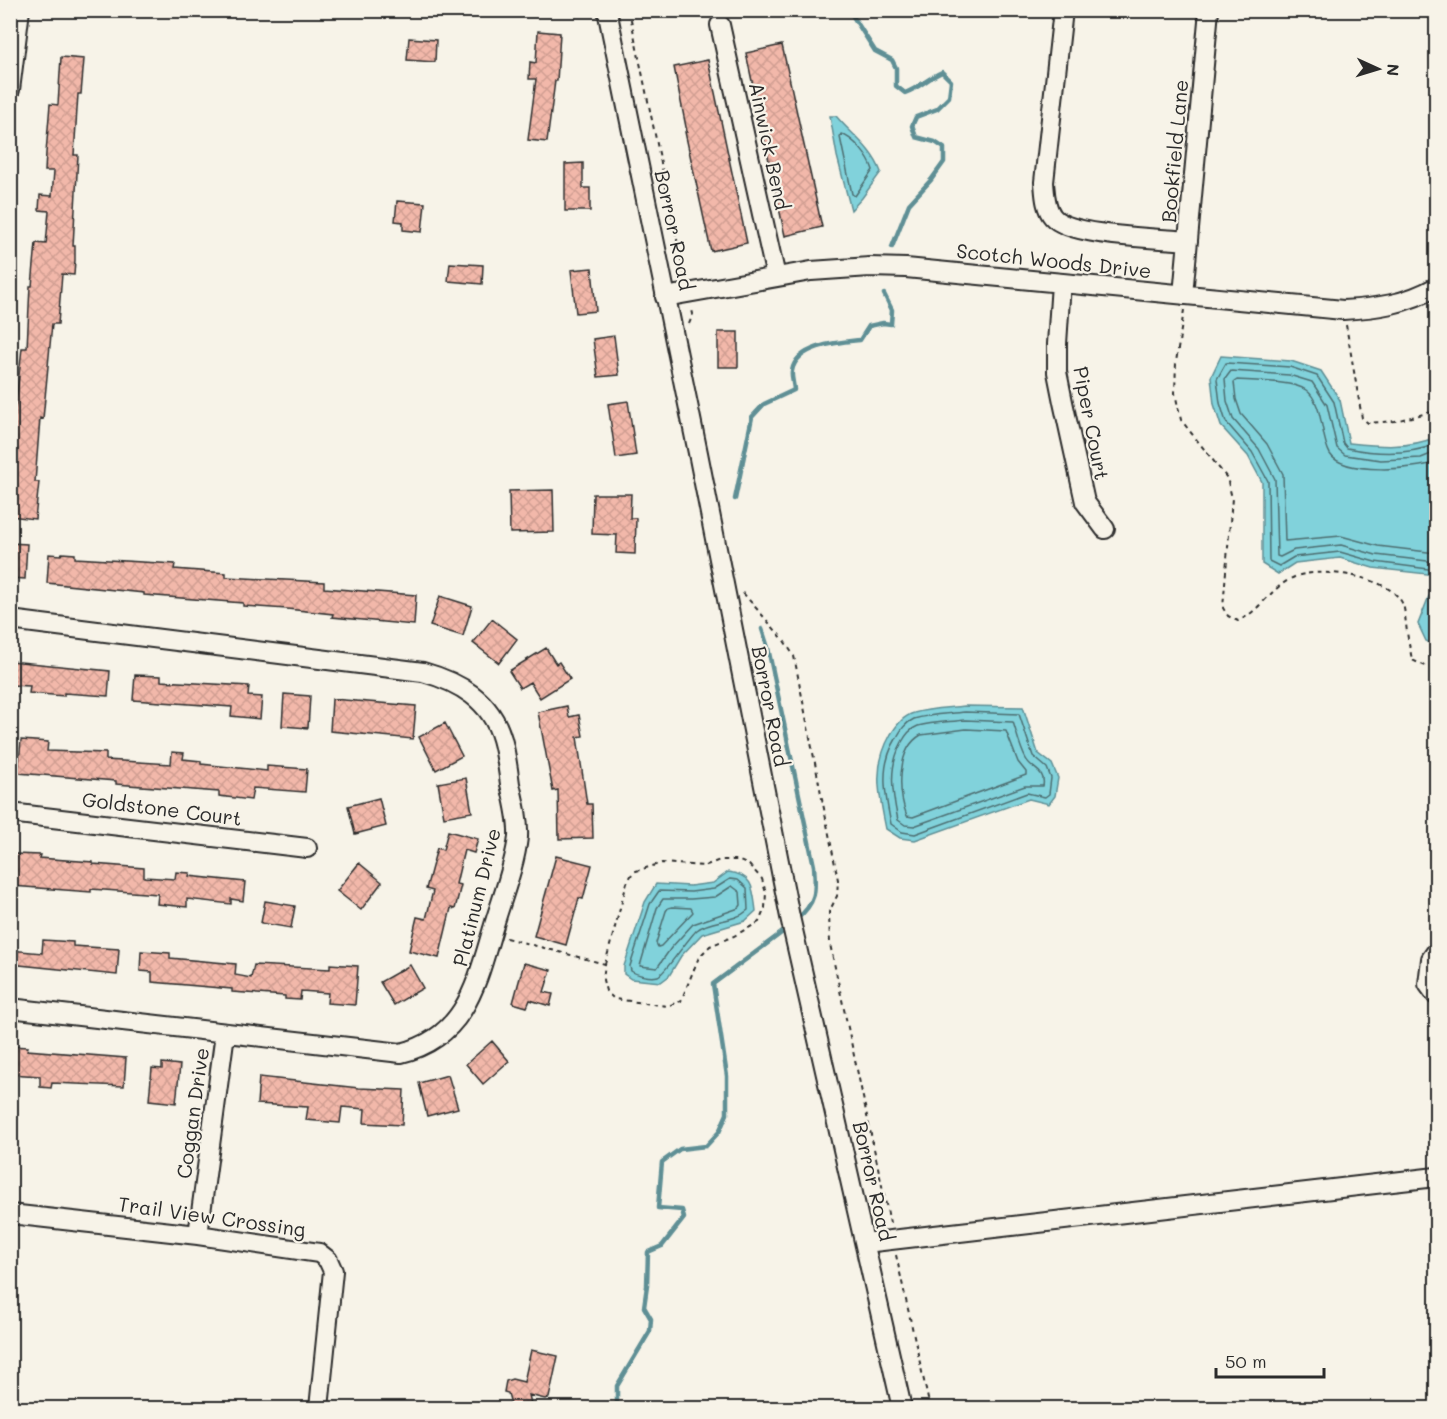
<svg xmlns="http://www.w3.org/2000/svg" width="1447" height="1419" font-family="Mali,sans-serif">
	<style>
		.water { fill: #81d2db; stroke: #5f8f95; stroke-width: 1.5 }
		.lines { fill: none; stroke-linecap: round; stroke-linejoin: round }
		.shore { stroke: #4d6e71; stroke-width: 1.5 }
		.stream { stroke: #5f8f95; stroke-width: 4.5 }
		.building { fill: url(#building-cross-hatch); stroke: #2b2b2b; stroke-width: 1.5 }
		.minor-casing { stroke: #2b2b2b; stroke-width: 22 }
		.path { stroke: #2b2b2b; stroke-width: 2; stroke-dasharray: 4.5 4.5; stroke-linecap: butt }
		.minor { stroke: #f7f3e8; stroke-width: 18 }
		.labels { text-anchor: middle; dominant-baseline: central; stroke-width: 4.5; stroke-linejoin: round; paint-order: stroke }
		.street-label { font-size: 20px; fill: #2b2b2b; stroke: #f7f3e8 }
	</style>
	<defs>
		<pattern id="building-cross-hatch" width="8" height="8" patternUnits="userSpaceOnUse" patternTransform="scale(1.5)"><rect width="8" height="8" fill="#f2b8aa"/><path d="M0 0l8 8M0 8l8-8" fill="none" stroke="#d09e92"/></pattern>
	</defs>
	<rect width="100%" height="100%" fill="#f7f3e8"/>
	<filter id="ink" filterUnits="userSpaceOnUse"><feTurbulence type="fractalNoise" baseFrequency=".0167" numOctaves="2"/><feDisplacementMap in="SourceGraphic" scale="12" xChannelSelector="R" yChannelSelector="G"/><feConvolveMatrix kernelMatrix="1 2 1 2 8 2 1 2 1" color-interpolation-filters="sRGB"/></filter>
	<g filter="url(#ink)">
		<!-- water -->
		<path class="water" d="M830 116H836C852 135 872 148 881 172L862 198 851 210 837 156Z
			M1221 356 1291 361 1321 371 1340 400 1349 443C1379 446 1408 449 1436 437V575L1373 568 1340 558 1295 563 1278 574 1262 564V482L1248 456 1221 426 1214 404 1211 377Z
			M1436 594V646L1426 641 1418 624 1429 596Z
			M965 706 1023 707 1038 753 1052 764 1058 778 1055 796 1049 804 1029 799 915 840 900 838 886 829C879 794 872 767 891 734 897 725 903 716 914 713 930 708 949 708 965 706Z
			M728 872C754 875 753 889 756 911L745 921 702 934 681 956 669 976 661 982 631 979 624 974V966L645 902 656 884 690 886 713 883Z"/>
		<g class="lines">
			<!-- shore -->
			<path class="shore" d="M841 134C854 138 869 157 873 170L855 196 852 194 840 137Z
				M1436 444C1409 455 1376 454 1347 448L1343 443 1334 402 1317 376 1290 367 1226 363 1217 379 1220 403 1226 422 1252 452 1268 481 1269 561 1279 566 1294 557 1340 552 1375 562 1436 570
				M1436 452 1421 458 1381 460 1345 455 1337 448 1327 405 1312 382 1289 375 1231 371 1225 379 1227 401 1233 419 1259 449 1275 479 1277 556 1280 557 1294 550 1341 545 1376 555 1436 562
				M1436 462C1416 470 1343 475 1330 454 1320 437 1324 403 1306 390 1294 381 1253 381 1237 380L1234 382 1236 399 1241 414 1267 444 1283 474 1285 541 1341 536 1378 546 1436 553
				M965 712 1019 714 1033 756 1047 768 1051 778 1049 794 1045 797 1027 793 915 834 902 832 891 824C885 794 879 766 896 739 901 730 905 723 914 719 929 714 949 714 965 712Z
				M965 720 1013 722C1017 734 1020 748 1026 759 1032 770 1046 770 1043 786H1025L914 826 905 825 898 820C892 792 888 767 902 742 906 735 910 729 918 726 933 722 950 722 965 720Z
				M966 729 1006 731 1018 762 1026 772V775L913 817 907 816C898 793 896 749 921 735Z
				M730 879 738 880 747 888 748 910C734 923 711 919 697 930 688 938 664 975 658 976 650 978 637 975 631 971L630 966 650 904 659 891 691 892 714 889Z
				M732 886 740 892 741 905 739 908 693 924 671 948 657 968 640 966 657 908 663 899H691L715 897Z
				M672 907 691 908 693 912 661 946 658 947 656 943 666 911 668 908Z"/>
			<!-- stream -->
			<path class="stream" d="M849 10 875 51 892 60 896 68V86L905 93C919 88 928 78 942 72L951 81 949 97 937 109 916 117 912 126 916 137 935 142 944 148V162L931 180 909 204 892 247
				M735 499 752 417 764 404 794 390C794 385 791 377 792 371 796 345 840 342 860 340L869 326 883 323 891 324 892 310 884 294
				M762 629 768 648 814 866C816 891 817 902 796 920
				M617 1408V1386L650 1331 651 1319 644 1307 647 1286 648 1252 662 1246 684 1218 682 1210 658 1208 662 1162 680 1149 706 1146 719 1132 727 1114V1076L713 984 788 928"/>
		</g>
		<!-- building -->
		<path class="building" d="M538 31 560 33 557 81H555L547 142 528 140 536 79H529L530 62 536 63Z
			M409 38 436 40 435 62 407 60Z
			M782 45 822 227 785 236 746 53Z
			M61 57 84 59 81 94H78L74 155H78L73 246H75V260L74 275 62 274 58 324H52L43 419 40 418 35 482H39L35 519 10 516V457L22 348H27L30 286H32L36 243 46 244 49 211 39 210 40 195 52 196 54 171H45L46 153 50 104 58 105Z
			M708 60 747 243 711 251 685 132H687L674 67Z
			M583 163V188H590V211H565V164Z
			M397 201 425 203 422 232 403 230V222L395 221Z
			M450 263 483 265 482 284 448 281Z
			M592 268 596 311 576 313 571 270Z
			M718 332H738V367H718Z
			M614 336 619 375 598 377 593 339Z
			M628 401 636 455 616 458 608 404Z
			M553 490 554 532 510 533 509 491Z
			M593 494H631L630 518H636L635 554 616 553 617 535 592 534Z
			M10 543 27 544 25 579 10 578Z
			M62 553 75 554V558L175 564 174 569 226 573V577L324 582V588L416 595 414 625 332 617 333 614 287 609 243 606V603L144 595V593L47 583 49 554 61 555Z
			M440 596 472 606 463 636 430 626Z
			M492 619 517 639 499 663 473 643Z
			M546 648 556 664 559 662 570 679 540 698 530 682 520 688 509 671Z
			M10 661 110 671 108 696 64 693V696L29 693 30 686 10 685Z
			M135 675 161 676V681L249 686 248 696 262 697 260 719 231 716 232 707 133 700Z
			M284 694 310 696 308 728 282 726Z
			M332 699 416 706 413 739 330 731Z
			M567 706 569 717 579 715 583 736 577 737 587 804H592L593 838 559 839 558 790 553 791 538 712Z
			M445 723 462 756 436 770 419 737Z
			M21 740 48 742 47 751 106 753V760L171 764 172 752 184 753 183 759 201 761V764L267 771V766L307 769 305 792 253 788 251 800 219 796V792L116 784V781L18 773Z
			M466 778 472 812 444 817 438 783Z
			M379 798 386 826 355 834 348 806Z
			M448 831 478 839 474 853 464 850 456 884 461 885 455 909 451 908 439 958 409 951 417 917 426 919 433 891 426 889 437 848 443 850Z
			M14 854 40 855 39 858 93 862V864L144 868V877L175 879 176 872 190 873 189 876 245 882 243 901 231 899V904L187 899V907L157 904 158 894 91 889V892L12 886Z
			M556 856 592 865 583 899 579 898 566 945 534 936Z
			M359 863 382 882 361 910 337 891Z
			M265 901 295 906 291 928 261 923Z
			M43 940 73 942V946L119 949 117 975 10 964V950L42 953Z
			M141 951 170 953V958L236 964 235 975 251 978 254 965 330 969V964L358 966 355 1005 327 1003 328 993 301 991 300 1000 285 999V996L232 992V989L152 982V972L140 971Z
			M524 963 551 970 544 992 553 994 550 1006 530 1000 527 1007 513 1003Z
			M410 965 423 988 394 1005 380 982Z
			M492 1041 509 1061 483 1084 466 1064Z
			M10 1046 28 1047 27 1050 126 1058 124 1086 52 1083 51 1088 40 1087V1076L10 1074Z
			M162 1063 180 1065 176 1103 149 1100 152 1068 162 1069Z
			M448 1075 458 1108 427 1116 419 1083Z
			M259 1077 359 1088 404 1090 402 1125 364 1123 365 1109 342 1107 340 1123 306 1120 308 1107 257 1104Z
			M531 1350 558 1356 549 1398 545 1399 529 1395 532 1408H512L508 1393 504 1392 506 1381 512 1379 524 1382Z"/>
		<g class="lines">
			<defs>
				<path id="minor" d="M607 10 698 453 790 917 902 1408
					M1063 10 1044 182C1045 193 1045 208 1053 217 1070 237 1160 238 1188 241
					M720 25 776 277
					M10 90 20 10
					M1061 283 1057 344V372L1063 402 1085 502 1105 529
					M1183 295 1209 10
					M665 297 811 271 870 267 906 268 1343 310C1377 308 1406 304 1436 287
					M10 620 423 672C459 682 491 700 502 739 506 753 508 769 510 784 514 801 519 820 518 837 515 865 502 898 494 925 477 981 467 1037 401 1053L10 1008
					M10 813 307 848
					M1436 952 1431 959 1428 984 1436 995
					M10 1214 198 1235 319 1253 328 1260 333 1271 319 1408
					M198 1235 225 1033
					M865 1243 1436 1177"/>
			</defs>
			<!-- minor casing -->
			<use href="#minor" class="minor-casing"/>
			<!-- path -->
			<path class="path" d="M629 10 685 278
				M1184 310 1176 362 1175 393 1181 420 1227 478 1232 498 1223 608 1228 616 1238 621C1261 611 1272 585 1297 576 1322 567 1392 576 1403 605 1405 610 1405 618 1406 623 1407 636 1410 648 1412 660L1428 667 1436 668
				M689 324 693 314 692 310
				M1346 325 1362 418 1368 423 1395 421 1436 411
				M743 593 783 639 794 656 838 880 837 896 829 912 830 944 890 1223
				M506 938 605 964 603 980 606 991 614 999 668 1006 681 1001 699 957 710 946 734 936 759 922 765 908 766 893 762 879 749 865 737 860H720L704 866 662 863 633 872 627 883 605 964
				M896 1255 930 1408"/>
			<!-- minor -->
			<use href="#minor" class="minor"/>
		</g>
	</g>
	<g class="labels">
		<!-- street labels -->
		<g class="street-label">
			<text transform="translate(770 146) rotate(78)">Ainwick Bend</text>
			<text transform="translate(1174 151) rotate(-85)">Bookfield Lane</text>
			<text transform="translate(675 230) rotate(78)">Borror Road</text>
			<text transform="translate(1054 260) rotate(6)">Scotch Woods Drive</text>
			<text transform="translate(1092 423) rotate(79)">Piper Court</text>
			<text transform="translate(771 706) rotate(79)">Borror Road</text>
			<text transform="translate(162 808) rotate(7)">Goldstone Court</text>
			<text transform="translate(476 897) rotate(-76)">Platinum Drive</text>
			<text transform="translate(192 1113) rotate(-82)">Coggan Drive</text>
			<text transform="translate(874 1181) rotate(77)">Borror Road</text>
			<text transform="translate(212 1216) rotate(8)">Trail View Crossing</text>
		</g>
	</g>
	<!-- margin -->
	<rect width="1447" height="1419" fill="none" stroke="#f7f3e8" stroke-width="36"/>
	<rect x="18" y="18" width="1411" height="1383" fill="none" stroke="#2b2b2b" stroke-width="2" filter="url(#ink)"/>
	<!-- north arrow -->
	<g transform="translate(1378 69) rotate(94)" stroke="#f7f3e8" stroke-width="4.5" paint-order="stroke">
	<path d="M0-4.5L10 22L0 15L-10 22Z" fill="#2b2b2b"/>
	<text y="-9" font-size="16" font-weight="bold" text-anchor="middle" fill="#2b2b2b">N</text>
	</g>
	<!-- scale -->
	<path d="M1216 1368v9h108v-9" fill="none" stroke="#2b2b2b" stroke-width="3"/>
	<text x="1225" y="1368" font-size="18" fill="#2b2b2b" stroke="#f7f3e8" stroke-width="4.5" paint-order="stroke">50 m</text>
</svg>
